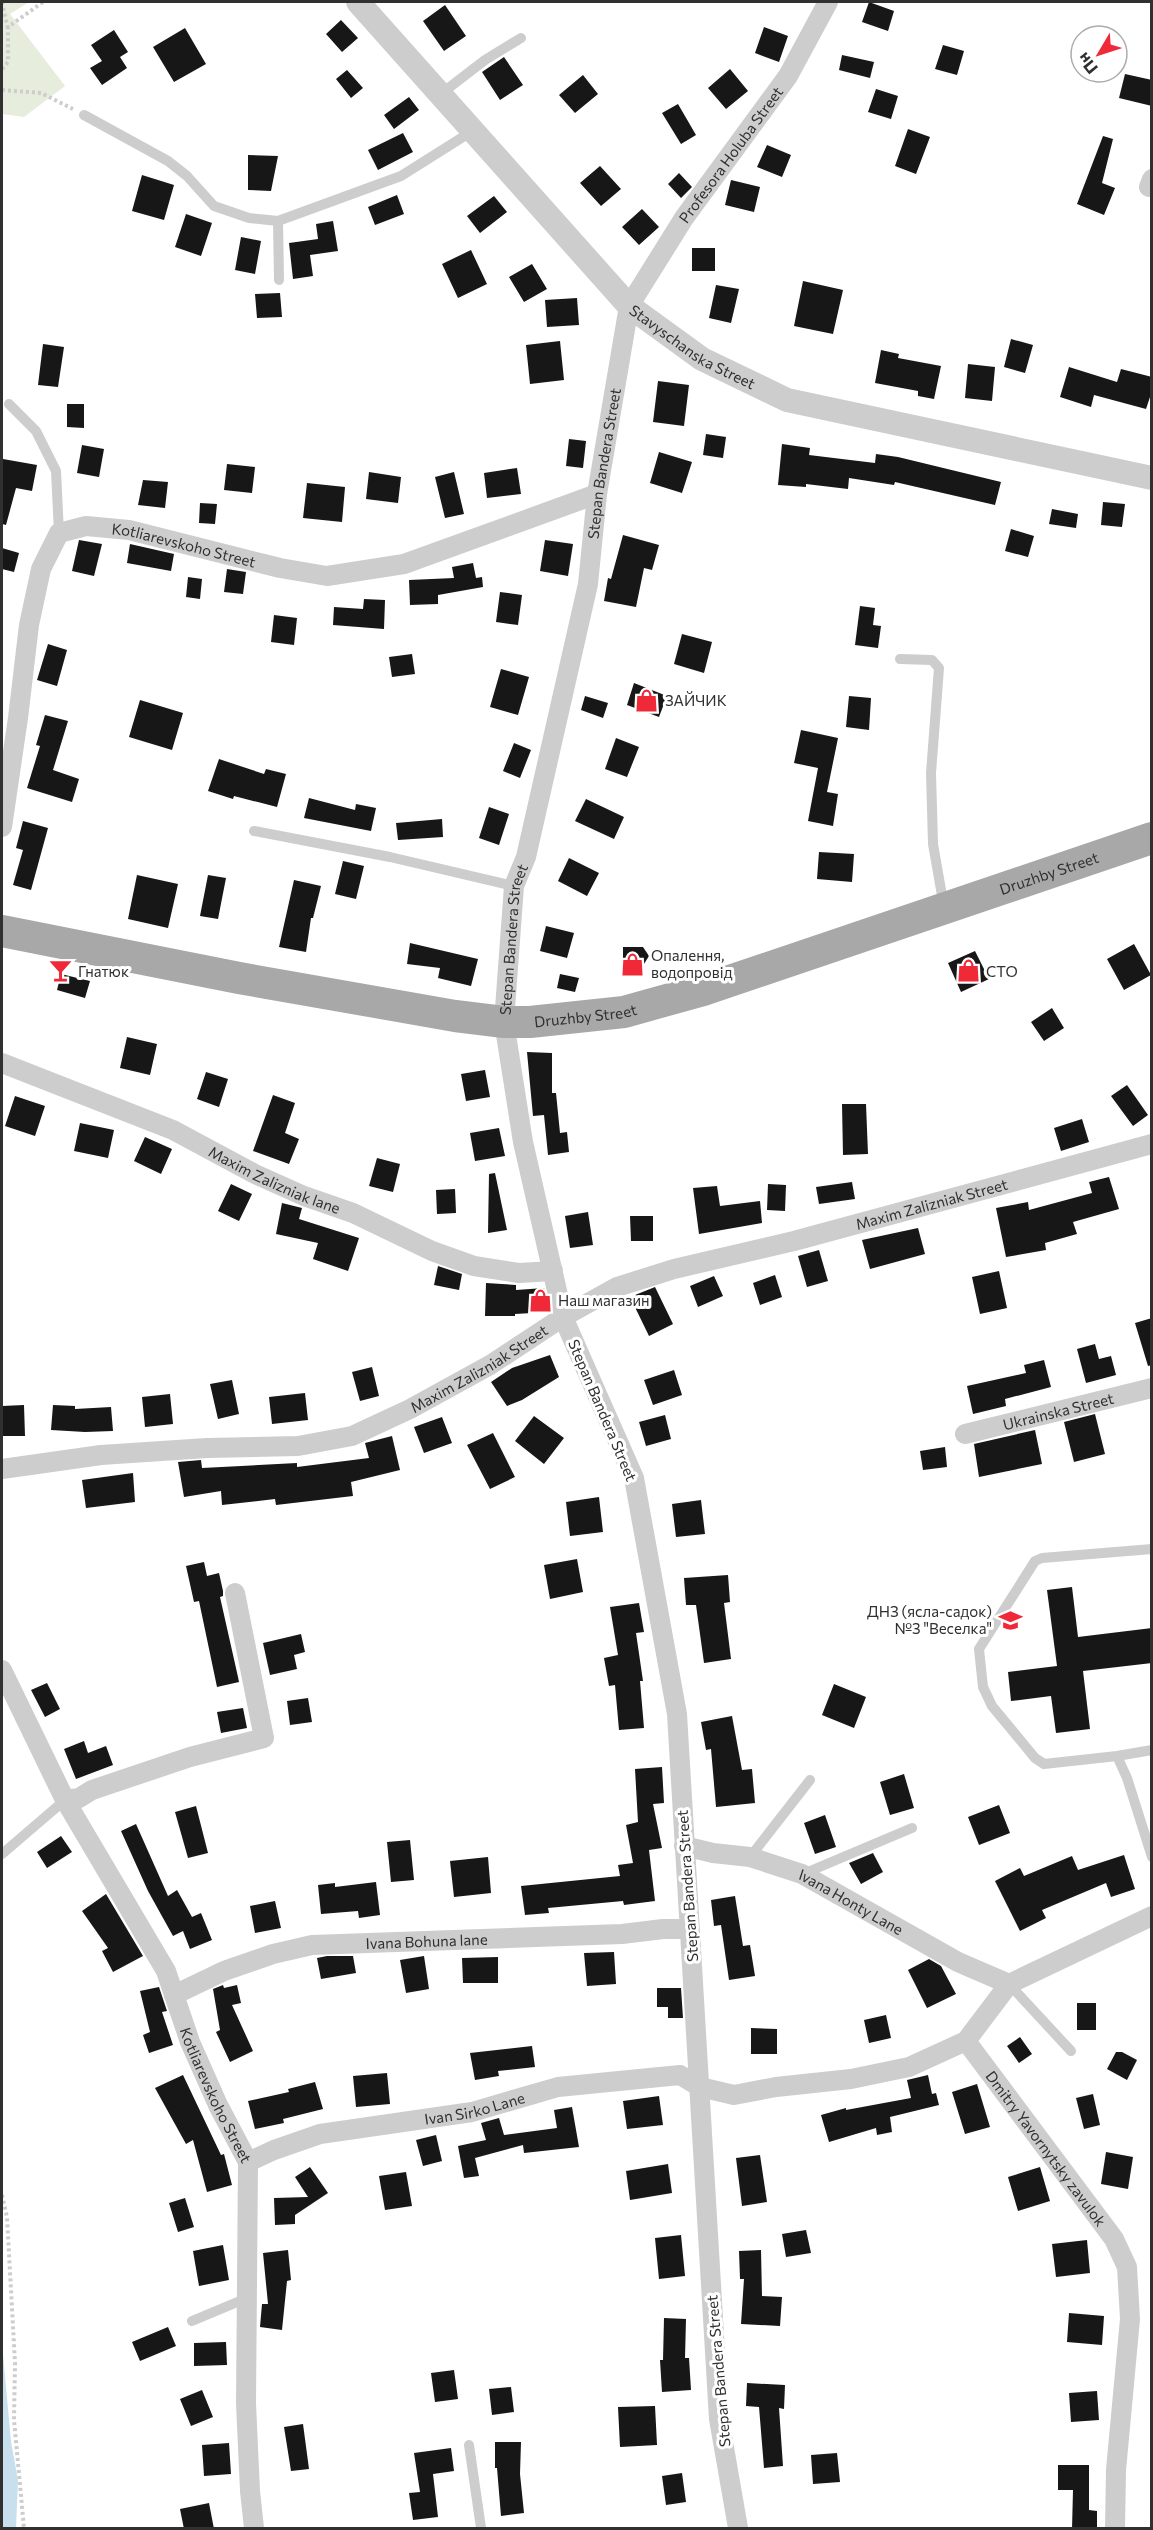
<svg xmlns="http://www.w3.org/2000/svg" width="1153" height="2530" font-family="Commissioner,sans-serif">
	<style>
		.green { fill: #e6eddd }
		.water { fill: #c8dfee }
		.building { fill: #171717 }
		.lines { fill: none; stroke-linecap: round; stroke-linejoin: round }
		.path { stroke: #cdcdcd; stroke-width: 4; stroke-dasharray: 3 3; stroke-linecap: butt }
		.service { stroke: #cdcdcd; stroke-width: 10 }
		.minor { stroke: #cdcdcd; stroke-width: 20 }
		.tertiary { stroke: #cdcdcd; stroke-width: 24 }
		.primary { stroke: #a8a8a8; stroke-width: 32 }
		.labels { text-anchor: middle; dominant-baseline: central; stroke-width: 6; stroke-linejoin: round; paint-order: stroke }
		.street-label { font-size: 15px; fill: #303030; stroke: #fff }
		.poi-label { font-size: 15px; fill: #303030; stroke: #fff; text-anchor: start }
	</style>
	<rect width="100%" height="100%" fill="#fff"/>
	<!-- green -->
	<path class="green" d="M2 2H29L10 14 65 86 24 117 2 114Z"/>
	<!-- water -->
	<path class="water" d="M2 2344 11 2441 18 2481 16 2528H2Z"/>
	<!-- building -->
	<path class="building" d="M869 2 894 11 888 31 862 22Z
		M445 5 466 36 444 51 423 21Z
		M341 20 358 38 342 52 326 34Z
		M764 27 788 36 779 62 755 53Z
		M185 28 206 64 174 82 153 47Z
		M114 30 128 52 120 57 127 68 102 85 90 68 102 61 91 45Z
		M943 45 964 51 957 75 935 69Z
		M842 55 874 62 870 78 839 70Z
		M504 57 523 85 500 100 482 72Z
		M730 69 748 91 726 109 708 88Z
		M347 70 363 88 351 98 336 79Z
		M1125 74 1152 80V106L1119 98Z
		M583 75 598 94 575 113 559 95Z
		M876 89 898 96 891 119 868 112Z
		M409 97 419 110 394 129 384 115Z
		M678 104 696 135 681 144 662 113Z
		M908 129 930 137 916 174 895 166Z
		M403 133 413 152 378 170 368 150Z
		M1103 136 1113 139 1102 183 1115 188 1104 215 1077 204Z
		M767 145 791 155 782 177 757 167Z
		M248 155 278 156 271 191 248 190Z
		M600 166 621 189 601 206 580 183Z
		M679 173 692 187 681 198 668 184Z
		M142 175 174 185 164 220 132 211Z
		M731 180 760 187 754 212 725 205Z
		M397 195 404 214 375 225 368 207Z
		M494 196 507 212 480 233 467 216Z
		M642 209 659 227 639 245 622 227Z
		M186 214 212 223 201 256 175 247Z
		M333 221 338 251 310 255 313 276 293 279 289 243 318 239 316 224Z
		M241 237 261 241 255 274 235 270Z
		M692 248H715V271H692Z
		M471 250 487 284 458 298 442 264Z
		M532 264 547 289 524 302 509 277Z
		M803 281 843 290 833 334 794 326Z
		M716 285 739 289 731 323 709 318Z
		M280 293 282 317 257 318 255 294Z
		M577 298 579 325 547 327 545 300Z
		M1011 339 1033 345 1025 373 1004 367Z
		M560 341 564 380 530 384 526 345Z
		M43 344 64 347 58 387 38 385Z
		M881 350 899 354 898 358 941 366 934 399 918 396V391L875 383Z
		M968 364 995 367 992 401 965 398Z
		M1069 367 1117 382 1121 369 1152 377V391L1146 409 1094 395 1091 407 1060 397Z
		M658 381 689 385 684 426 653 422Z
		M67 404H84V428L67 427Z
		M706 434 726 437 723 458 703 455Z
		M569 439 586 441 583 468 566 466Z
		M782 444 810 448 809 455 875 463 876 454 898 457 1001 482 995 505 895 482 894 485 849 478 848 489 806 484V487L778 485Z
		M82 445 104 449 99 477 77 473Z
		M659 452 692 462 682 493 650 483Z
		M3 459 37 465 32 491 16 488 6 525 2 524Z
		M227 464 255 467 252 493 224 490Z
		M517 468 521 494 487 498 484 473Z
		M369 472 401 477 398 503 366 499Z
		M454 472 464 514 445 518 435 477Z
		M143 480 168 482 165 508 138 505Z
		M307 483 345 487 342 522 303 518Z
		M1103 502 1125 504 1122 527 1101 525Z
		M200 503 217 504 215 524 199 523Z
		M1052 509 1078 514 1076 528 1049 524Z
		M1011 529 1034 536 1028 557 1005 551Z
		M623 535 659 545 652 570 644 568 636 607 604 601 608 578 611 579Z
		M79 540 102 544 94 576 72 571Z
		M545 540 573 544 568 576 540 571Z
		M130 544 174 554 171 571 127 563Z
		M2 548 19 553 14 572 2 569Z
		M473 563 476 578 482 577 483 587 438 595V604L410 605 409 580 454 578 452 567Z
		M227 569 246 572 243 594 224 592Z
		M188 577 202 579 200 599 186 597Z
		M500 592 522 595 518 625 496 622Z
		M364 599 385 600 384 629 333 625 334 607 363 609Z
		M860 606 875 608 873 625 881 626 878 648 855 645Z
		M274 615 297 618 294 645 271 642Z
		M682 634 712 642 704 673 674 664Z
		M48 644 67 650 57 686 37 680Z
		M412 654 415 674 392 677 389 657Z
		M501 669 529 677 518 715 490 707Z
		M634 683 667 696 659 717 627 705Z
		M585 696 608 703 603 718 581 710Z
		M849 696 871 698 869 730 846 727Z
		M140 700 183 713 172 750 129 737Z
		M45 715 68 721 53 770 79 779 72 802 27 788 40 746 36 745Z
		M801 730 838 738 827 792 838 794 833 826 808 821 818 768 794 763Z
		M616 738 639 747 627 777 605 769Z
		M514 743 531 750 520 778 503 771Z
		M219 759 264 774 266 769 286 774 277 807 234 796 233 799 208 791Z
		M309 798 355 810 356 804 376 808 371 831 304 818Z
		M586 799 624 817 614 839 575 821Z
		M489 807 509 814 499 845 479 838Z
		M442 819 443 837 398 840 396 823Z
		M23 821 48 828 31 890 13 885 23 850 16 848Z
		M819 852 854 854 852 882 817 879Z
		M569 858 599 873 587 896 558 881Z
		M343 861 364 866 356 899 335 894Z
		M137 875 178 884 168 928 128 919Z
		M208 875 226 878 218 919 200 916Z
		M294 880 321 886 313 918H311L306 952 279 947Z
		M546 926 574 933 567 958 540 951Z
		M410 943 478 959 471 986 438 978 440 968 407 964Z
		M1134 944 1151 975 1124 990 1107 959Z
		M623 947H643L649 956 639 972 623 971Z
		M975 951 989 979 961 992 948 963Z
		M61 974 90 981 85 998 57 990Z
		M560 974 579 978 575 992 557 988Z
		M1052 1008 1064 1028 1044 1041 1031 1022Z
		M127 1037 157 1044 150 1075 120 1068Z
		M527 1052 552 1053V1093H556L560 1133 567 1132 569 1152 548 1155 544 1115 533 1116Z
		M485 1070 490 1097 466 1101 461 1074Z
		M206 1072 228 1079 219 1107 197 1099Z
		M1127 1085 1148 1115 1133 1126 1111 1096Z
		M273 1095 295 1103 285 1133 299 1139 289 1164 253 1151Z
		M15 1096 45 1106 35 1136 5 1126Z
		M842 1104H866L868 1154 843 1155Z
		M1082 1119 1089 1142 1061 1151 1054 1128Z
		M80 1123 114 1130 108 1158 74 1151Z
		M499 1128 505 1156 475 1161 470 1133Z
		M145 1137 172 1149 161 1174 134 1161Z
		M377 1158 400 1164 393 1192 369 1186Z
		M495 1173 507 1230 488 1233 489 1174Z
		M1109 1177 1119 1209 1073 1222 1077 1234 1045 1243 1046 1250 1006 1257 996 1208 1028 1202 1029 1210 1092 1193 1089 1182Z
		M852 1182 855 1199 819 1204 816 1187Z
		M231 1184 252 1194 239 1221 218 1211Z
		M768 1184 786 1185 785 1211 767 1210Z
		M717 1186 720 1206 760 1201 762 1223 699 1234 693 1188Z
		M455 1189 456 1213 437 1214 436 1190Z
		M282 1203 302 1208 299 1219 359 1238 348 1271 313 1259 318 1243 276 1234Z
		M588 1212 593 1245 570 1248 565 1216Z
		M630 1216H653V1241H631Z
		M918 1228 925 1254 870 1269 862 1240Z
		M819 1250 828 1281 807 1287 798 1256Z
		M438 1266 462 1274 459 1290 434 1285Z
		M999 1271 1007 1308 980 1314 972 1277Z
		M775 1275 782 1297 760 1305 753 1283Z
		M714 1276 723 1296 698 1307 690 1286Z
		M486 1283 516 1285V1290L544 1288 549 1312 515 1314V1316H485Z
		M655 1287 673 1324 649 1336 630 1297Z
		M1152 1318V1365L1148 1366 1135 1323Z
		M1095 1344 1099 1359 1111 1356 1116 1375 1086 1383 1077 1349Z
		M550 1355 559 1377 522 1400 507 1406 491 1382 512 1368Z
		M1044 1360 1051 1387 1005 1399 1006 1406 973 1414 967 1386 1026 1373 1024 1365Z
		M372 1367 379 1396 360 1401 352 1372Z
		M674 1370 682 1395 653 1405 644 1380Z
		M232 1380 239 1414 218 1419 210 1384Z
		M305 1393 308 1420 272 1424 269 1397Z
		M170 1394 173 1424 145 1427 142 1397Z
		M24 1405 25 1436H2V1406Z
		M53 1405 75 1406V1409L111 1407 113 1431 85 1432 51 1430Z
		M1095 1414 1105 1454 1074 1462 1064 1422Z
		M665 1415 671 1439 646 1446 639 1422Z
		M534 1416 564 1438 544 1464 515 1441Z
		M442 1417 452 1443 424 1453 414 1427Z
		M1035 1430 1042 1464 979 1477 974 1444Z
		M493 1433 515 1477 490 1489 467 1445Z
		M392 1436 400 1470 351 1482 353 1496 276 1505 275 1499 222 1505 221 1491 184 1497 178 1462 201 1460 202 1468 297 1463V1467L369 1458 365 1443Z
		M945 1447 947 1467 923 1470 920 1451Z
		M133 1473 135 1502 86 1508 82 1480Z
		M599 1497 603 1532 570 1536 566 1502Z
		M701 1500 705 1534 676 1537 672 1504Z
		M577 1559 583 1592 550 1599 544 1565Z
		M204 1562 207 1576 219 1573 223 1591V1596L220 1597 238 1677 239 1682 217 1687 199 1601 194 1602 186 1566Z
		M728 1575 730 1602 724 1603 731 1659 704 1663 696 1605H686L684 1578Z
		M1072 1587 1078 1637 1152 1628V1663L1083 1671 1090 1729 1056 1733 1051 1696 1011 1701 1008 1672 1057 1666 1047 1590Z
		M639 1603 644 1632 636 1633 643 1681H640L644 1728 619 1730 615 1685 609 1686 604 1658 618 1655 610 1607Z
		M301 1634 305 1652 294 1655 297 1669 270 1675 263 1643Z
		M47 1683 60 1709 45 1717 31 1690Z
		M834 1684 866 1697 854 1728 822 1715Z
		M308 1698 312 1722 290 1725 287 1701Z
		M243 1708 247 1728 221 1733 217 1712Z
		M732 1716 742 1770 752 1769 755 1803 716 1807 711 1749 706 1750 701 1722Z
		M84 1741 88 1753 106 1746 113 1765 76 1779 64 1749Z
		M662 1767 664 1803 653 1804 662 1848 649 1850 655 1901 624 1905 623 1901 548 1908 549 1913 525 1915 521 1886 620 1876 618 1865 633 1863 626 1825 638 1822 635 1769Z
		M904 1774 914 1808 890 1815 880 1782Z
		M999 1805 1010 1833 979 1845 968 1817Z
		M196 1806 208 1853 188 1858 175 1812Z
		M825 1815 836 1847 815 1854 804 1823Z
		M136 1824 168 1896 177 1890 192 1917 201 1913 212 1940 190 1949 183 1931 173 1936 148 1891 121 1831Z
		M61 1836 72 1852 47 1868 37 1852Z
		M410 1840 414 1880 391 1882 387 1842Z
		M873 1853 883 1872 861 1884 849 1863Z
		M1124 1855 1135 1889 1111 1897 1106 1883 1042 1910 1046 1918 1020 1931 995 1881 1020 1868 1024 1876 1072 1856 1078 1870Z
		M488 1857 491 1893 454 1897 450 1861Z
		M376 1882 380 1915 359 1918 358 1911 321 1914 318 1885 335 1883V1887Z
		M106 1894 143 1956 113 1972 102 1951 108 1948 82 1911Z
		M735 1896 743 1946 750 1945 755 1976 729 1980 721 1925 714 1926 711 1900Z
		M275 1901 281 1928 255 1933 250 1906Z
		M614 1952 616 1984 587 1986 584 1953Z
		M327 1956H353L356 1973 321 1979 317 1958Z
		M424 1956 429 1989 406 1993 400 1960Z
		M498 1957V1983H463L462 1958Z
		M929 1959 941 1966 956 1994 927 2008 908 1970Z
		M223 1985 224 1988 237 1985 241 2003 232 2005 253 2051 230 2062 216 2032 220 2030 213 1989Z
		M159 1987 167 2011 162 2012 173 2045 149 2053 143 2035 150 2032 140 1991Z
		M657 1988H681L683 2018H668V2007H657Z
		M1077 2003H1096V2030H1077Z
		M886 2015 891 2038 869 2043 864 2020Z
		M751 2028 777 2029V2054H751Z
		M1020 2037 1032 2054 1019 2063 1007 2046Z
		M532 2046 535 2067 498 2071 499 2076 475 2080 470 2053Z
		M1116 2052H1122L1137 2060 1127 2080 1107 2069Z
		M387 2073 390 2104 356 2107 353 2076Z
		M183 2075 221 2155 224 2154 232 2185 207 2192 193 2140 186 2144 155 2088Z
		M928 2075 932 2094 936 2093 939 2105 890 2117 892 2132 877 2135 876 2128 829 2142 821 2115 846 2108V2110L911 2098 907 2080Z
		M315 2082 323 2109 283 2119 284 2123 255 2129 248 2101 289 2092 288 2089Z
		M977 2084 990 2127 965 2134 952 2092Z
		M1093 2094 1100 2125 1084 2129 1076 2098Z
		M659 2096 663 2125 627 2129 623 2101Z
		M572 2107 579 2147 524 2153 523 2145 475 2158 479 2176 464 2178 458 2146 486 2140 481 2123 499 2118 504 2135 557 2128 554 2110Z
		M436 2135 442 2161 423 2166 416 2140Z
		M1106 2152 1133 2157 1128 2189 1101 2184Z
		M760 2155 767 2202 742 2206 736 2158Z
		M668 2164 672 2193 630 2200 626 2171Z
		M310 2167 328 2193 295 2215V2224L275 2225 274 2198 308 2197 295 2177Z
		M1040 2167 1050 2201 1018 2211 1008 2177Z
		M406 2172 412 2206 385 2210 379 2176Z
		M185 2198 194 2227 178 2232 169 2203Z
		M806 2230 811 2253 786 2257 782 2234Z
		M681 2235 685 2276 659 2279 655 2238Z
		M1087 2240 1090 2273 1056 2277 1052 2244Z
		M223 2245 229 2280 199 2286 193 2251Z
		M288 2250 291 2280 287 2281 282 2330 260 2327 262 2304H268L263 2253Z
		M761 2250 762 2296 782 2297 780 2326 741 2324 744 2279H740L739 2251Z
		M1069 2313 1104 2316 1102 2345 1067 2342Z
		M664 2318 686 2319 685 2358H689L691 2390 662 2392 660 2360H663Z
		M168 2327 176 2346 140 2361 132 2342Z
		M226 2342 227 2365 194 2366V2343Z
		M454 2370 458 2399 435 2402 431 2373Z
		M747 2383 785 2385 784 2409 779 2408 783 2466 764 2468 759 2407 746 2406Z
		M511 2387 514 2412 492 2415 489 2389Z
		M202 2390 213 2417 191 2426 180 2399Z
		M1097 2391 1099 2420 1071 2422 1069 2393Z
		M655 2406 657 2445 620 2447 618 2407Z
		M303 2424 309 2469 291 2471 284 2427Z
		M495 2442H521L520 2474 524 2513 501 2516 497 2468H495Z
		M229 2443 231 2474 204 2476 202 2445Z
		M451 2448 454 2471 433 2474 438 2517 413 2520 409 2493 420 2492 414 2453Z
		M837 2453 840 2482 813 2484 811 2455Z
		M1058 2465H1089V2510L1097 2511V2529H1072L1073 2490H1058Z
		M682 2473 686 2502 666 2505 662 2476Z
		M209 2503 214 2529H184L180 2509Z"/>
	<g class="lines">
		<!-- path -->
		<path class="path" d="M2 2 8 29
			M2 69 8 62V27L43 2
			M2 90 41 93 73 109
			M2 2195 7 2217 15 2363 14 2420 24 2528"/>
		<!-- service -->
		<path class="service" d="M442 93 485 60 521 38
			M84 115 168 161 187 176 214 206 249 218 278 221 401 176 474 130
			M278 221 279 280
			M9 404 36 431 56 471 59 533
			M900 659 932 660 939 668 931 773 933 844 944 907
			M254 831 390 857 514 886
			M1152 1549 1042 1558 1035 1561 979 1649 983 1687 992 1706 1035 1758 1044 1764 1117 1756 1127 1778 1152 1857
			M1117 1756 1152 1750
			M2 1854 65 1800
			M750 1857 810 1780
			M803 1874 912 1828
			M1009 1984 1071 2051
			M192 2321 247 2298
			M469 2445 481 2528"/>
		<!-- minor -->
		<g class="minor">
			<path d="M1149 187 1152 179"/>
			<path id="s1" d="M2 827 18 718 29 625 41 569 59 533 86 526 129 530 280 568 327 576 404 564 597 494"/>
			<path id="s2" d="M2 1063 173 1130 255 1174 304 1196 353 1213 432 1251 474 1266 519 1273 553 1271"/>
			<path id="s3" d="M965 1434 1152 1388"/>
			<path id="s4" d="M2 1469 101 1455 207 1448 298 1446 352 1436 410 1409 490 1365 563 1317 617 1287 674 1269 794 1241 1152 1144"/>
			<path id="s5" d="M2 1670 65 1800 166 1971 190 2042 218 2105 248 2162 246 2403 250 2491 254 2528"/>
			<path d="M65 1800 79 1798 92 1790 190 1757 264 1738 235 1593"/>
			<path id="s6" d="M684 1846 713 1853 750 1857 802 1874 958 1962 1009 1984"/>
			<path id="s7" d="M174 1995 224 1971 273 1954 312 1945 622 1934 663 1929H689"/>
			<path id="s8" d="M966 2041 1114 2239 1127 2267 1130 2319 1116 2470 1115 2528"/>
			<path id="s9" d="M248 2162 274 2150 320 2134 472 2112 558 2087 680 2075 700 2087 734 2095 776 2087 851 2079 909 2067 966 2041 1009 1984 1152 1916"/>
			<path id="s10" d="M738 2528 719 2419 677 1714 634 1478 563 1317 523 1142 504 1022 514 886 526 857 588 584 597 494 629 306 684 218 788 76 828 2"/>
		</g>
		<!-- tertiary -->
		<path class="tertiary" id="s11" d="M358 2 629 306 702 359 787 400 1152 478"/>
		<!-- primary -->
		<path class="primary" id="s12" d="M2 931 239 978 455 1016 504 1022H530L624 1012 703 990 1152 838"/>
	</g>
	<!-- icons -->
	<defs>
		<symbol id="shop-bare" viewBox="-9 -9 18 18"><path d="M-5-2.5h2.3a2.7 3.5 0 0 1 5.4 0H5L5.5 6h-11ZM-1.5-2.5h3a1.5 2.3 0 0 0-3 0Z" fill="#ef2937" stroke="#fff" stroke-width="2.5" paint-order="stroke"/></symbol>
		<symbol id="bar-bare" viewBox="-9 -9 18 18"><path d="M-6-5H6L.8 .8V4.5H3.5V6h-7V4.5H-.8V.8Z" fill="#ef2937" stroke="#fff" stroke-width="2.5" paint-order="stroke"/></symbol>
		<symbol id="school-bare" viewBox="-9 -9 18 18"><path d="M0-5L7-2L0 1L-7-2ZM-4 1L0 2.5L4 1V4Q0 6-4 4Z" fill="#ef2937" stroke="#fff" stroke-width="2.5" paint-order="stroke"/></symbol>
	</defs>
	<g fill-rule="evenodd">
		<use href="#shop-bare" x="630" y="684" width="33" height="33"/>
		<use href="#shop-bare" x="616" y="948" width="33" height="33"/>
		<use href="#bar-bare" x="44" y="954" width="33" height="33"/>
		<use href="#shop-bare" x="952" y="954" width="33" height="33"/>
		<use href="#shop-bare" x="524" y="1284" width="33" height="33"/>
		<use href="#school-bare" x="994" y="1604" width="33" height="33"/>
	</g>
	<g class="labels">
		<!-- street labels -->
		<g class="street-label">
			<text stroke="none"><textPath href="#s10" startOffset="2445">Profesora Holuba Street</textPath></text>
			<text stroke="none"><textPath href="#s11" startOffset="483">Stavyschanska Street</textPath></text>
			<text stroke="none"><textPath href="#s10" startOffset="2103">Stepan Bandera Street</textPath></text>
			<text stroke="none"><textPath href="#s1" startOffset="429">Kotliarevskoho Street</textPath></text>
			<text stroke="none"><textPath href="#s12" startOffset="1078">Druzhby Street</textPath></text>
			<text stroke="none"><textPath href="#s10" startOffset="1617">Stepan Bandera Street</textPath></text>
			<text stroke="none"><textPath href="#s12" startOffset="592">Druzhby Street</textPath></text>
			<text stroke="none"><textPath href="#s2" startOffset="297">Maxim Zalizniak lane</textPath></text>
			<text stroke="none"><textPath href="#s4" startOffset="982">Maxim Zalizniak Street</textPath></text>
			<text stroke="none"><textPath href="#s4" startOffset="496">Maxim Zalizniak Street</textPath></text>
			<text transform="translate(603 1410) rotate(67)">Stepan Bandera Street</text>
			<text stroke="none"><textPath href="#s3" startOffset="96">Ukrainska Street</textPath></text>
			<text transform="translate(687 1886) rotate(-94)">Stepan Bandera Street</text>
			<text stroke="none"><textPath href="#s6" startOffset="178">Ivana Honty Lane</textPath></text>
			<text stroke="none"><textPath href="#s7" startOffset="262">Ivana Bohuna lane</textPath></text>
			<text stroke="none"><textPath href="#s5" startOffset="477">Kotliarevskoho Street</textPath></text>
			<text stroke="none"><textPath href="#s9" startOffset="234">Ivan Sirko Lane</textPath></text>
			<text stroke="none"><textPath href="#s8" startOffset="134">Dmitry Yavornytsky zavulok</textPath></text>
			<text transform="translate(718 2371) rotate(-95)">Stepan Bandera Street</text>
		</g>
		<!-- poi labels -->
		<g class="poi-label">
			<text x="665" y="700">ЗАЙЧИК</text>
			<text x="651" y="955">Опалення,<tspan x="651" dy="17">водопровід</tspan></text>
			<text x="78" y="971">Гнатюк</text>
			<text x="986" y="971">СТО</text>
			<text x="558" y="1300">Наш магазин</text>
			<text x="992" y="1611" text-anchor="end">ДНЗ (ясла-садок)<tspan x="992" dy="17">№3 "Веселка"</tspan></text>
		</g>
	</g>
	<!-- border -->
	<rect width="1153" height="2530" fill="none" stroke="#303030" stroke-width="6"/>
	<!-- north arrow -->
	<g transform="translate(1099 54) rotate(231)"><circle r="28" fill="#ffffff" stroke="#acacac" stroke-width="1.5"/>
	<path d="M0-4.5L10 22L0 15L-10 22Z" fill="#ef2937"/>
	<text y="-9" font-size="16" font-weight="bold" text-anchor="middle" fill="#303030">Пн</text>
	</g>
</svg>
